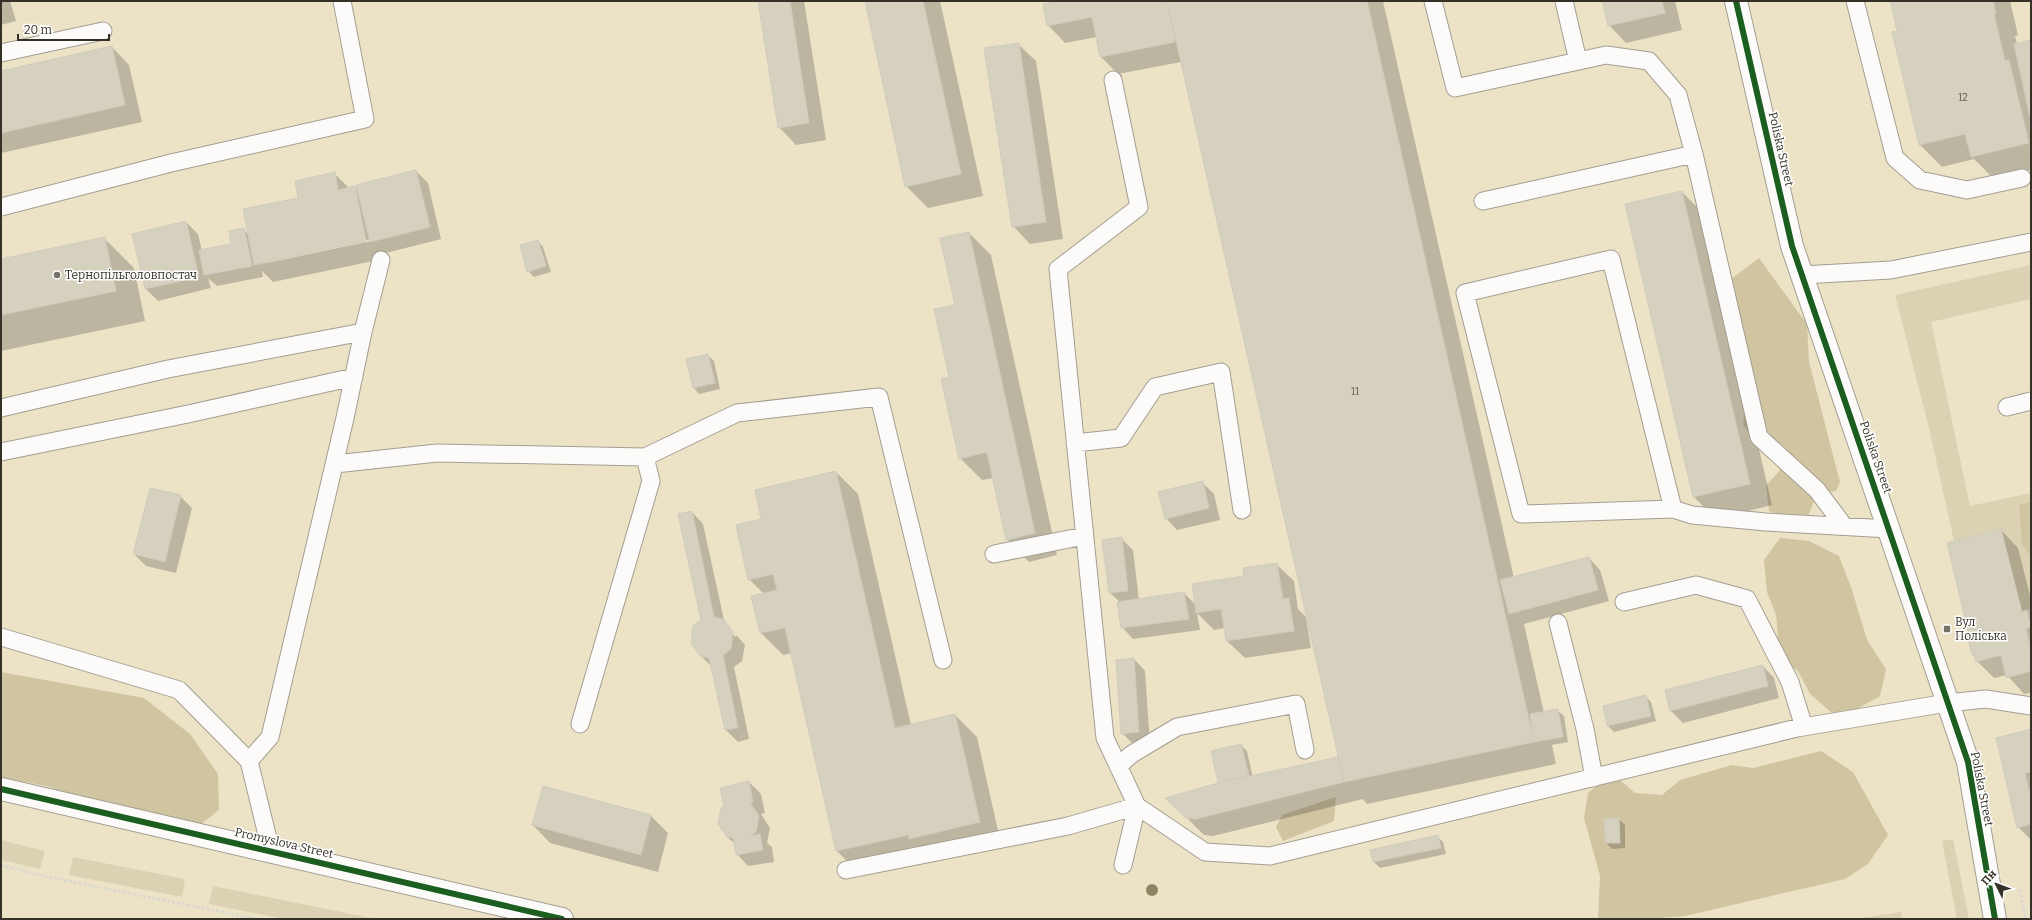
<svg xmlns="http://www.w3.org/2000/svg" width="2032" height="920" font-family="Bitter,serif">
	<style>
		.built { fill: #ece3c7 }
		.green { fill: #dbd2b3 }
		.forest { fill: #d1c5a1 }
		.shadow { fill: #0003; fill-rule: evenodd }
		.building { fill: #d6d0bf; stroke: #cfcbbe }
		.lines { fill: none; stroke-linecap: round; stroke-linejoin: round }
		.service-casing { stroke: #a29e92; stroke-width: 19 }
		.minor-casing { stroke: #a29e92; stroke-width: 24 }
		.path { stroke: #d8d7d2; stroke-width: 2.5; stroke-dasharray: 3 2; stroke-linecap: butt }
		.service { stroke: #fcfbf9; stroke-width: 17 }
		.minor { stroke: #fcfbf9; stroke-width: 22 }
		.cycleway-casing { stroke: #fff; stroke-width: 8 }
		.cycleway { stroke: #1b5e20; stroke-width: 6 }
		.tree { fill: #8d8464 }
		.poi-dot { fill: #757164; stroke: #fff; stroke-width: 1.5 }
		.labels { text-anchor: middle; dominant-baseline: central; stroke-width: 3; stroke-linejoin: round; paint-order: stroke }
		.number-label { font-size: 10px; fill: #5f5a4e }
		.street-label { font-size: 12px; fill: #353126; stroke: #fff }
		.poi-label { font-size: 12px; fill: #353126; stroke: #fff; text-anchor: start }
	</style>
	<rect width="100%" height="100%" fill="#ece7d6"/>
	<!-- built -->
	<path class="built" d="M1 1H2031V919H1Z"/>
	<!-- green -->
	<path class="green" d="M2031 265V299L1931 322 1970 506 2031 493V609L2022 612 2001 529 1954 541 1929 428 1895 295Z
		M1953 839 1969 919H1957L1942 841Z
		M1 840 45 851 40 869 1 860Z
		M73 857 185 879 182 897 69 875Z
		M213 886 376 919H284L209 904Z
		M1901 912 1902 919H1855Z"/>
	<!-- forest -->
	<path class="forest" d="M1759 258 1807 324 1809 362 1840 482 1836 491 1826 492 1798 478 1814 501 1807 519 1796 522 1769 511 1766 486 1780 470 1743 425 1749 371 1727 282Z
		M2031 502V557L2022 544 2019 504Z
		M1780 538 1809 541 1839 556 1852 590 1867 640 1886 669 1880 696 1857 709 1832 713 1810 694 1798 671 1787 664 1778 638 1776 615 1767 592 1764 560Z
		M1 672 144 698 190 734 218 774 219 810 185 837 105 805 46 786 1 777Z
		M1821 751 1853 772 1888 835 1868 864 1845 879 1685 916 1643 919H1598L1600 876 1584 818 1588 793 1605 779H1619L1635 793 1662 795 1680 780 1732 765 1753 768Z
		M1336 797 1334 821 1283 841 1276 827 1282 815Z"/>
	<!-- shadow -->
	<path class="shadow" d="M1 1H10L16 21 1 25Z
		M759 1H804L826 140 796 145 779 127Z
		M866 1H940L983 196 928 208 906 186Z
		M1064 1H1383L1514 578 1589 558 1600 570 1609 601 1524 624 1544 713 1558 711 1564 716 1568 742 1552 745 1556 764 1367 804 1363 799 1213 836 1204 835 1167 798 1222 785 1219 782 1241 745 1247 751 1253 778 1337 758 1340 761 1181 62 1118 74 1100 56 1097 37 1065 43 1048 25Z
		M1603 1H1675L1682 30 1626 43 1609 25Z
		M1891 1H2010L2018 35 2015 36 2017 44 2031 41V170L1994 179 1974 159 1942 167 1920 145Z
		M1018 44 1036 61 1063 239 1030 244 1013 226Z
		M112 47 129 65 142 122 1 153V72Z
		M416 171 428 183 441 239 382 254 383 259 273 282 262 271 263 277 217 286 208 278 211 288 158 301 146 289 133 235 186 222 198 234 202 251 232 245 243 229 249 235 334 173 349 188 354 187 359 191ZM371 239V241L267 263V261Z
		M1682 192 1704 214 1772 505 1716 519 1694 497 1626 205Z
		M969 233 991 255 1057 555 1029 562 1007 539 993 478 982 480 960 458 956 306Z
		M104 238 134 268 145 321 1 351V260Z
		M538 241 543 247 551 272 534 277 528 271Z
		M708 355 714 361 720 389 699 394 694 388 687 360Z
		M836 472 858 494 911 725 955 715 977 737 1001 844 859 873 837 851 792 653 783 655 761 633 753 597 764 594 749 579 762 519Z
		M1202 482 1214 494 1220 520 1177 530 1166 518Z
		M180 496 192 508 176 573 146 566 134 554Z
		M692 512 703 524 724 620 745 645 742 661 734 667 749 739 738 742 726 730 712 667 701 656 702 621ZM730 629H732L737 636 735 637Z
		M2001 530 2018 548 2031 599V693L2024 694 2007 675 1994 678 1977 661 1973 654 1970 635Z
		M1121 538 1133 550 1139 600 1184 593 1196 605 1245 577 1276 564 1294 581 1298 609 1306 617 1311 648 1245 658 1227 641 1225 628 1214 630 1197 613 1200 630 1133 639 1122 627 1120 602 1110 593Z
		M1134 659 1145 671 1150 744 1134 745 1122 733Z
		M1763 666 1774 678 1779 698 1683 723 1671 711 1666 691Z
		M1645 696 1651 702 1656 721 1614 732 1608 726 1604 707Z
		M2031 730V839H2030L2018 827 1997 738Z
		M749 782 761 794 765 813 761 814 770 828 767 843 772 847 774 862 748 866 737 854 735 844 727 837Z
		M543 787 651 816 668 833 658 872 550 843 533 825Z
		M1619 819 1625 825V848L1612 849 1606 843Z
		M1437 836 1443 842 1446 854 1380 868 1374 862 1371 850Z"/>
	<!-- building -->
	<path class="building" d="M758 1H790L809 123 778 128Z
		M865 1H923L961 174 905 187Z
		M1059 1H1167L1175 42 1100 57 1092 17 1047 26 1043 4Z
		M1167 1H1367L1534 742 1344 782Z
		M1602 1H1662L1665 13 1608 26Z
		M1890 1H1993L1996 13 1994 14 2005 61 2009 60 2029 143 1971 157 1965 134 1919 145 1892 32 1897 31Z
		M2031 40V122L2014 44Z
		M1019 43 1046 222 1012 227 984 48Z
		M112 46 125 105 1 133V71Z
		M416 170 430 227 370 242 356 185Z
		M335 172 338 190 355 186 366 241 254 265 243 209 298 198 295 181Z
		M1682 191 1750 484 1693 497 1625 204Z
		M186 221 199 277 145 289 132 234Z
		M244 228 252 266 204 275 199 250 231 244 229 231Z
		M969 232 1035 533 1006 540 987 452 959 459 941 379 949 377 934 309 955 305 940 238Z
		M105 237 116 291 1 315V259Z
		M538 240 546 266 527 272 520 245Z
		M708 354 715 383 693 388 686 359Z
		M836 471 895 728 955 714 980 822 909 839V835L836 851 785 628 760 633 751 596 777 590 773 574 748 580 736 525 761 519 755 490Z
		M1203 481 1209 508 1165 519 1158 492Z
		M150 488 181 495 165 562 133 554Z
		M692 511 714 617 723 619 733 632 731 649 723 655 738 728 725 730 709 658 700 656 691 643 693 626 701 620 678 514Z
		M2001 529 2022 612 2027 610 2031 627 2026 629 2031 650V671L2006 678 2001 655 1976 662 1974 655H1972L1967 635H1969L1947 543Z
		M1122 537 1128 591 1109 593 1102 540Z
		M1589 557 1598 590 1509 614 1500 580Z
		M1277 563 1283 599 1289 598 1294 631 1226 641 1221 609 1196 613 1192 584 1244 576 1243 568Z
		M1184 592 1189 619 1121 628 1117 602Z
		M1134 658 1139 732 1121 734 1116 660Z
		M1763 665 1768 686 1670 711 1665 690Z
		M1646 695 1651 716 1607 726 1603 706Z
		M1558 709 1563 737 1534 742 1530 714Z
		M2031 729V772L2025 773 2031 798V824L2017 828 1996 738Z
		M1241 744 1249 776 1218 783 1211 751Z
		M1338 757 1344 782 1196 819 1186 818 1165 798 1218 783Z
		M749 781 753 802H750L759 816 756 832 749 836 760 834 763 850 736 855 733 838 727 837 718 824 721 808 724 806 720 788Z
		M543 786 651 815 641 855 532 825Z
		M1619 818 1620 843H1605L1604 819Z
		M1438 835 1441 848 1373 862 1370 850Z"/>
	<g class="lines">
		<defs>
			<path id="service" d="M1433 1 1455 88 1606 55 1649 61 1678 95 1694 154 1759 437 1817 490 1844 526
				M1564 1 1578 61
				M1855 1 1895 158 1920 180 1967 190 2022 178
				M1 53 103 31
				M1113 80 1139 207 1058 269 1105 738 1137 806 1205 852 1270 856 1797 728 1947 703 1986 699 2031 706
				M1483 201 1694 154
				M1 207 171 163 365 119 342 1
				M1802 275 1891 270 2031 242
				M2007 407 2031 401
				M1 408 168 369 363 332 381 260
				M1075 443 1121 438 1155 387 1221 372 1242 510
				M1 452 188 414 354 377
				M645 457 737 413 879 397 943 660
				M335 464 437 453 645 457 651 481 580 724
				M1673 509 1521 514 1465 293 1611 259 1673 509 1692 515 1766 522 1889 529
				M994 554 1084 536
				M1624 602 1696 585 1747 599 1790 682 1804 727
				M1558 623 1585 729 1594 778
				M1 637 179 690 249 761 271 851
				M249 761 270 737 345 418 363 332
				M1118 766 1132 754 1177 727 1296 704 1305 750
				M846 870 1068 826 1137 806 1123 865"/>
			<path id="minor" d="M1736 1 1792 246 1968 762 1995 919
				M1 789 562 919"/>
		</defs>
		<!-- service casing -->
		<use href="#service" class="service-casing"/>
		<!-- minor casing -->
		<use href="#minor" class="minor-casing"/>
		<!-- path -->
		<path class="path" d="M1 865 43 876 257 919
			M2020 890 2026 919"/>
		<!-- service -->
		<use href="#service" class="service"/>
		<!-- minor -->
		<use href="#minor" class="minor"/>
		<defs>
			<path id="cycleway" d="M1736 1 1792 246 1968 762 1995 919
				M1 789 562 919"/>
		</defs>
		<!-- cycleway casing -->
		<use href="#cycleway" class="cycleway-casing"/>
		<!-- cycleway -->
		<use href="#cycleway" class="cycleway"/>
	</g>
	<!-- trees -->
	<circle class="tree" cx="1152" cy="890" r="6"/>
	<!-- markers -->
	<g class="poi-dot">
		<circle cx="57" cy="275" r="4"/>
		<rect x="1943" y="625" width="8" height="8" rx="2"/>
	</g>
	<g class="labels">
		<!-- number labels -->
		<g class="number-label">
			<text x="1963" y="98">12</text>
			<text x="1355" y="392">11</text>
		</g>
		<!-- street labels -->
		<g class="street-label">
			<text transform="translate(1781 149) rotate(77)">Poliska Street</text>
			<text transform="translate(1876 457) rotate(71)">Poliska Street</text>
			<text transform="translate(1982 789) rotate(79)">Poliska Street</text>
			<text transform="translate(284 843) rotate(13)">Promyslova Street</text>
		</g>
		<!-- poi labels -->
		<g class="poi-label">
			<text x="65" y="275">Тернопільголовпостач</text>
			<text x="1955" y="622">Вул<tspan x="1955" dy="14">Поліська</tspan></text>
		</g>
	</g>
	<!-- border -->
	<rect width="2032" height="920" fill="none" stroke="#353126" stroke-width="4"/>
	<!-- north arrow -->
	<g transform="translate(1996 884) rotate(312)" stroke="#ffffff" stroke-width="3" paint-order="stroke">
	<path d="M0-3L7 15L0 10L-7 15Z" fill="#353126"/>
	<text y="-6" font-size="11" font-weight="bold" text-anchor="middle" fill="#353126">Пн</text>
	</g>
	<!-- scale -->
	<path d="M18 34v6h91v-6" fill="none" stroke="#353126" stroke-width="2"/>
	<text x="24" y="34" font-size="12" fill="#353126" stroke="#ffffff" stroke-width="3" paint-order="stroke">20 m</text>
</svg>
